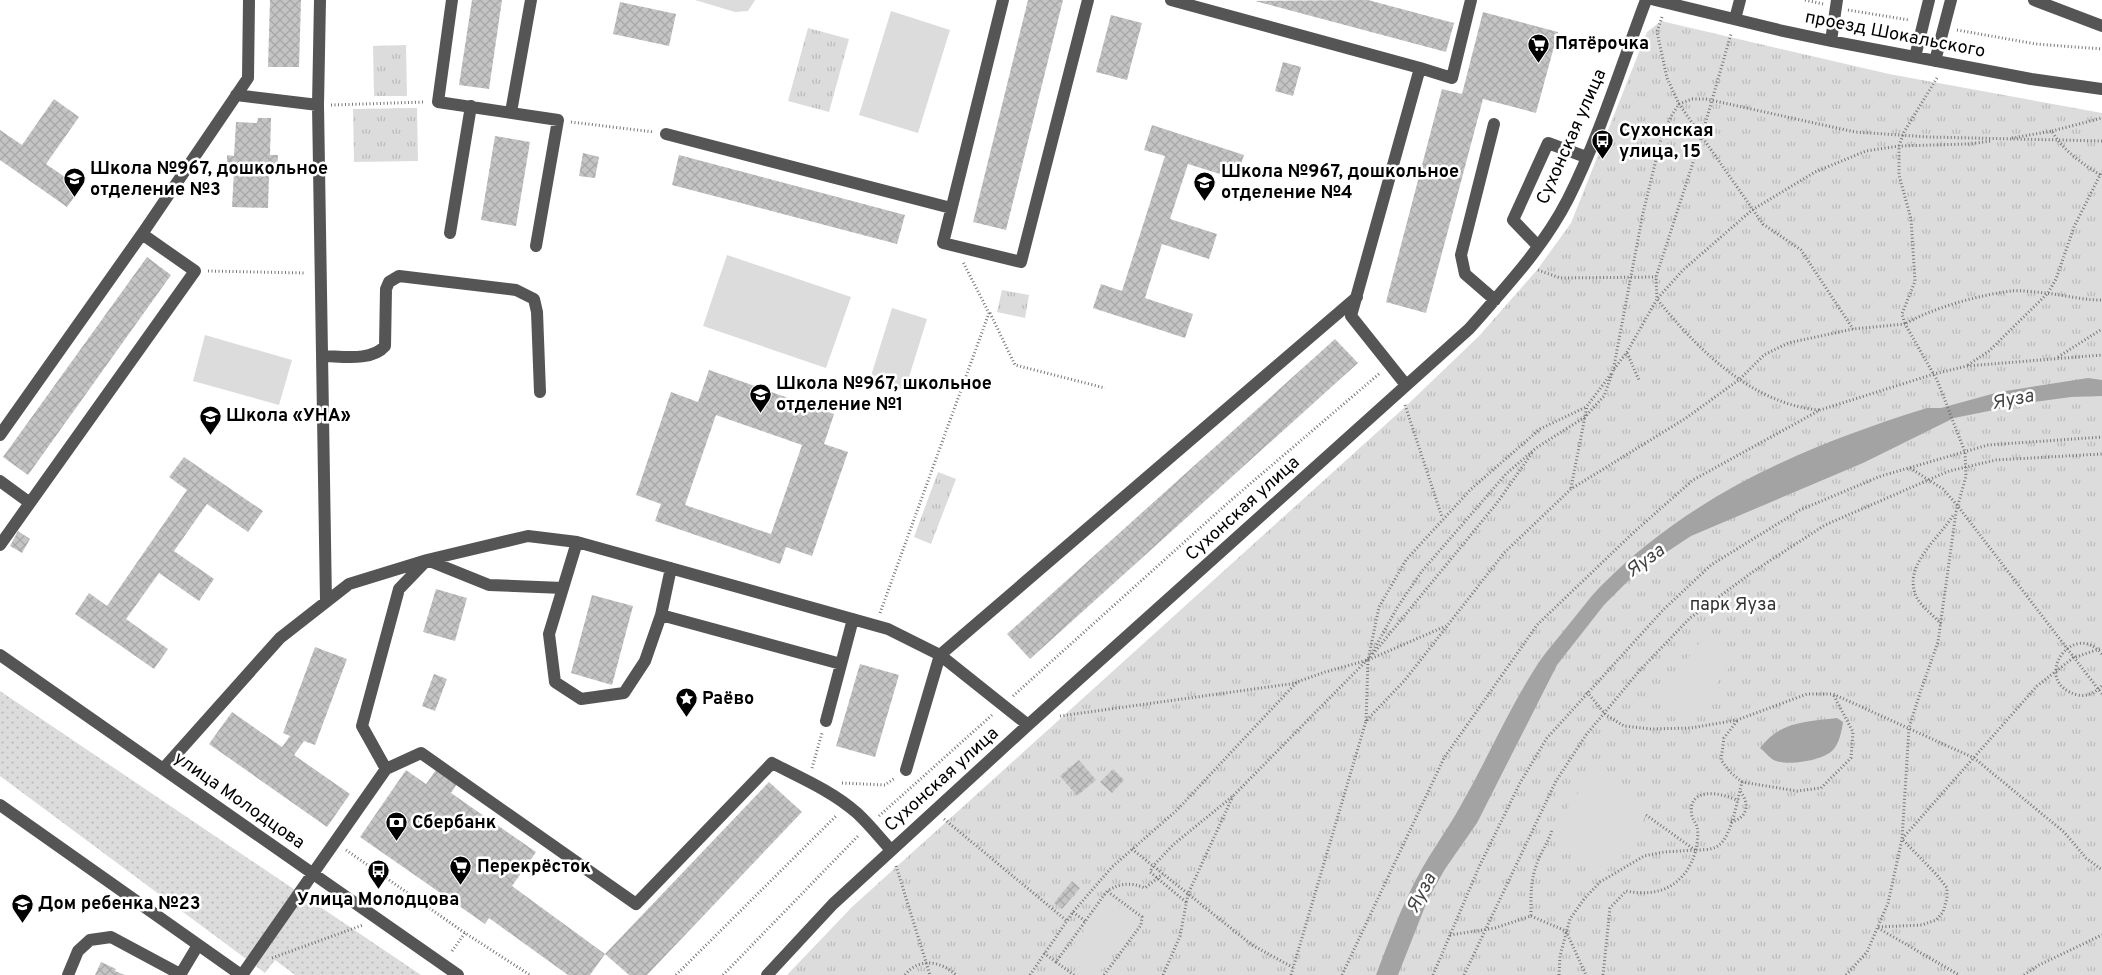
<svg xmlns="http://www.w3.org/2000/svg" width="2102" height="975" font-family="Overpass,sans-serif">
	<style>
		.grass { fill: url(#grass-dots) }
		.park { fill: url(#park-tufts) }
		.pitch { fill: #dcdcdc }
		.water { fill: #a3a3a3 }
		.building { fill: url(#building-cross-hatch); fill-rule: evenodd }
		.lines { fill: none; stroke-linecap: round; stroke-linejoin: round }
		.path { stroke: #777; stroke-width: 3; stroke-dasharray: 1 2.5; stroke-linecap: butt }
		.minor { stroke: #555; stroke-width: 12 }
		.labels { text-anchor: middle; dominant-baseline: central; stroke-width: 5; stroke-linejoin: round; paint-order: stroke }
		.street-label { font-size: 18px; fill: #000; stroke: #fff }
		.poi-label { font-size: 18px; font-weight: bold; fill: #000; stroke: #fff; text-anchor: start }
		.park-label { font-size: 18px; fill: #333; stroke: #fff }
		.water-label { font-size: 19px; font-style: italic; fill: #444; stroke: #fff }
	</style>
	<defs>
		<pattern id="grass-dots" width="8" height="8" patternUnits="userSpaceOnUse" patternTransform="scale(1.25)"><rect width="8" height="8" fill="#dcdcdc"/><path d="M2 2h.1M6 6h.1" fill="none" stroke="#bbb" stroke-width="1.8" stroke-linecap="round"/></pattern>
		<pattern id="park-tufts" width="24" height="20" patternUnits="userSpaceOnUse" patternTransform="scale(1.25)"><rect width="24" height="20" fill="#dcdcdc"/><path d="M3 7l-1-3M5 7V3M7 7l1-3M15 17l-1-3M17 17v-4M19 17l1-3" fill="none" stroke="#bbb"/></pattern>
		<pattern id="building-cross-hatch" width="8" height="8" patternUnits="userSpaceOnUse" patternTransform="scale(1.25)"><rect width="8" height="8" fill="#c4c4c4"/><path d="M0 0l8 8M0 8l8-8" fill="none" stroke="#a7a7a7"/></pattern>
	</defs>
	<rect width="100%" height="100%" fill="#fff"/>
	<!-- grass -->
	<path class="grass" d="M0 691 421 975H295L275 960 265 973 0 776Z"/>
	<!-- park -->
	<path class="park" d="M1661 21 1889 74 2102 113V975H787L852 907 1405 407 1479 336 1537 270 1571 223 1647 32Z
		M808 28 849 39 829 112 788 101Z
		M406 45 407 96H374L373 46Z
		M417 108 418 161 354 162 353 109Z
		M1002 290 1029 295 1025 318 997 312Z
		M938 472 956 479 931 544 914 537Z"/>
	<!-- pitch -->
	<path class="pitch" d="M695 0H755L748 11 735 12Z
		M891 11 950 30 918 133 859 115Z
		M727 255 851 297 826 368 703 326Z
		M892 308 927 319 905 390 870 379Z
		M205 335 292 360 279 405 193 381Z
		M1702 640 1732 664 1690 717 1660 694Z
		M1594 771 1650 810 1607 870 1552 830Z
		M1109 897 1138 920 1097 975H1085L1064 958Z"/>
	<!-- water -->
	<path class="water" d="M2088 378 2102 380V396L2071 397 2034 402 1954 418 1863 463 1691 536 1650 563 1627 582 1604 605 1557 665 1477 823 1445 869 1428 899 1398 975H1376C1389 941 1401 907 1418 876 1431 851 1448 829 1461 805 1488 758 1509 708 1539 662 1548 649 1560 636 1570 623 1581 610 1592 594 1605 582 1695 493 1808 445 1927 408H1941L1999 392Z
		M1837 718 1843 722C1842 730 1839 745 1832 751 1821 761 1784 767 1772 759 1768 756 1764 751 1760 748 1780 721 1806 722 1837 718Z"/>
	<!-- building -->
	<path class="building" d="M270 0H301L299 67H268Z
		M472 0H502L489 89 459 85Z
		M1028 0H1063L1006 230 973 222Z
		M1368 0 1454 23 1446 52 1255 1Z
		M620 2 676 14 669 46 613 34Z
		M1483 12 1558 32 1536 113 1483 99 1426 313 1386 302 1442 89 1462 94Z
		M1111 15 1142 23 1127 80 1096 72Z
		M1283 62 1301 67 1293 96 1275 91Z
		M54 99 79 117 46 164 81 188 67 207 0 160V130L22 145Z
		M258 118H271L270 155H278L277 175H269L268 208 232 207 234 172H227V155L234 156 236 122 257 123Z
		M1152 125 1244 155 1236 179 1188 164 1170 219 1217 234 1209 259 1162 244 1145 298 1193 314 1185 338 1093 308 1101 284 1122 291 1165 156 1144 150Z
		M495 136 530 142 516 226 481 220Z
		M583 153 599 157 595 178 579 176Z
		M679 155 905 215 897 244 672 185Z
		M147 257 171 275 28 475 3 457Z
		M1335 339 1358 363 1030 659 1007 634Z
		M709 370 834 414 824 444 848 452 812 556 786 547 780 564 655 521 661 504 636 495 671 392 698 402ZM716 415 802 445 771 534 685 505Z
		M184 457 263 511 248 532 207 504 174 551 214 579 199 601 159 573 126 619 168 649 154 669 75 614 89 593 107 606 187 490 169 477Z
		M18 531 30 539 22 553 10 546Z
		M436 589 467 598 455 641 423 632Z
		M592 595 633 606 612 685 571 673Z
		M315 647 347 659 315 745 304 741 294 755 350 794 327 827 209 744 232 712 282 747 290 736 283 733Z
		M860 664 899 675 875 757 836 746Z
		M434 674 447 679 435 711 422 706Z
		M1079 760 1096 780 1077 796 1060 776Z
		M1113 769 1124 780 1112 793 1100 782Z
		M406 770 426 784 436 770 457 784 451 793 536 852 512 886 605 954 590 975H568L489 918 485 924 360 837Z
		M769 782 802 812 647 975H629L605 954Z
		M1072 881 1080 888 1062 909 1054 903Z
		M101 962 116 969 115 971 125 975H95Z"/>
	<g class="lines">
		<!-- path -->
		<path class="path" d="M1805 0 1823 4
			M1848 10 1909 20
			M1662 17 1657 32 1667 78 1679 104 1763 224 1801 250 1853 329
			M1957 30 2036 44 2102 49
			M1937 78 1904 132 1899 146V175L1911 219 1915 281 1902 314 1905 324C1932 308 1979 295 2011 291 2021 290 2034 292 2045 293 2065 295 2081 300 2102 300
			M331 105 425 102
			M571 122 654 132
			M2052 131 2102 118
			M2012 138 2052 131C2062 150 2084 165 2102 176
			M1538 270 1560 278 1656 277
			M208 271 306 273
			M990 313 1015 365 1105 388
			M1627 353 1639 380
			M2058 357 2102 329
			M1968 365 1989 351 2048 293 2056 279 2074 227 2102 171
			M1614 369 1627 352 1657 299 1656 277 1702 135 1731 34
			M1405 405 1442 517
			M1819 410C1752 404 1697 349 1657 299L1683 270 1752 210 1815 172 1866 151 1899 146 1969 144 1991 141
			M1910 468 1943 489 1957 505 2102 694
			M1571 488 1587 406 1611 374
			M880 613 989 313 963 262
			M1941 624C1934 616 1922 607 1917 598 1901 566 1939 539 1954 514
			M1373 654 1497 503 1532 453
			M2102 654C2072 618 2029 683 2078 695 2087 697 2097 692 2102 685
			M1368 660 1397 608 1422 571 1506 474 1536 448 1585 417 1604 396 1613 371 1643 213 1662 135 1672 115 1679 104 1692 99H1706L1855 132 1929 137 2102 141
			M1587 692 1606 715 1624 726 1651 729 1691 728 1737 720 1807 694H1833L1974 758 2064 832 2086 858 2102 870
			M1013 696 1230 501 1380 373
			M1060 716 1297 683
			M1366 721 1368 660 1379 607 1406 560 1471 489 1540 429 1586 407
			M1737 721 1724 738 1721 760 1730 772 1742 782
			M812 768 822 733
			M842 783 885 785 895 778
			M1646 815 1695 850
			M879 816 992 715
			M944 819 1067 921
			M1731 822C1748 818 1750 803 1740 791
			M1132 849 1252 945 1294 968
			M346 850 465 933 530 975
			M1696 850C1697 843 1699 834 1697 827 1696 823 1693 820 1692 816 1686 786 1722 792 1738 801
			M896 866 930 975
			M1186 902 1150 872 1153 866 1174 844 1233 796 1369 658
			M1073 912 1085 921
			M1531 916 1566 931 1586 975
			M1878 928 1959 975
			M1450 935 1495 928 1531 916C1531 899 1530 883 1536 866 1540 853 1548 843 1552 830
			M452 951 465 933
			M1044 953 1056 962
			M272 958 363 925
			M676 975 837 815
			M723 975 859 835
			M905 975C919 957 941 961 956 975
			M1030 975 1073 912 1112 867 1177 810 1297 682 1325 672 1368 660 1446 626
			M1074 975 1056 962 1107 891C1121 883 1130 882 1145 888L1163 874
			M1104 975 1141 925 1142 917 1107 891
			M1163 975 1180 936 1188 894 1233 796
			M1291 975 1366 721 1405 680 1504 553 1571 489 1686 418 1740 379 1764 355 1788 343 1853 329 1905 324 1937 380 1965 452 1966 476 1956 512 1938 642 1921 690 1909 728 1902 839 1936 874 1947 888V898L1943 912 1936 920 1922 925 1878 927
			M1342 975 1444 758 1537 625 1634 532 1693 480 1820 410 1934 374 1967 366 2102 355
			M1433 975 1479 867 1520 783 1547 738 1664 609 1711 565 1800 510 1881 476 1988 445 2102 437
			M1464 975 1556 781 1586 735 1640 670 1690 618 1754 571 1825 525 1949 471 1996 460 2102 454
			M1559 975 1560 956 1570 919 1584 899 1600 882 1644 856 1664 852 1696 850
			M1603 975 1610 908 1626 891C1660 898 1686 885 1696 850 1703 850 1713 850 1719 845 1732 836 1738 796 1742 782L1797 791 1821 788 1851 758 1853 732 1833 694
			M1846 975 1867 952 1888 903 1902 839 2037 686 2073 658 2102 648
			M2024 975 2039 965 2102 935"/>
		<!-- minor -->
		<path class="minor" d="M452 0 438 102 558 120 536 246
			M1003 0 943 243 1021 262 1088 0
			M1171 0 1420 68 1351 316 1406 385
			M1655 0 1779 30 1831 41 2031 79 2102 89
			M2034 0 2102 26
			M1735 19 1740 0
			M1831 41 1837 0
			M1915 57 1929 0
			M1935 61 1951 0
			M1420 68 1452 78 1471 0
			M236 95 318 105 320 0
			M318 105 326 602
			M511 112 531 0
			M1494 124 1461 255 1465 274 1495 300
			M666 134 951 208
			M450 233 471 106
			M142 234 248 78 249 0
			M1538 246 1513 220 1548 143 1586 157
			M322 356C341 356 371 362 385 346L386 289 389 282 399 276 516 290 534 299 537 312 540 392
			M0 435 142 234 195 271 0 545
			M0 481 30 503
			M577 542 549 634 555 682 581 699 624 693 645 661 661 615
			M671 568 661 615 841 664
			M0 655 458 975
			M826 721 853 619
			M163 769 280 638 349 584 427 560 489 585 563 588
			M386 769 421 753 636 904 772 763C801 778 832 791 857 813 869 824 880 838 891 850
			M906 770 940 655 1028 725
			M0 805 241 975
			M68 975 78 951 90 940 111 937 180 974
			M180 975 198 945
			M242 975 386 769 362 726 399 589 427 560 528 536 577 542 888 629 940 655 1357 297
			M767 975 833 904 1028 725 1469 329C1505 288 1543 248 1568 199 1600 135 1621 66 1646 0"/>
	</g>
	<!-- icons -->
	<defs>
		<symbol id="supermarket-pin" viewBox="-11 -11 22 30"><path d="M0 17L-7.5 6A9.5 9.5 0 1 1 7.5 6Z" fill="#000" stroke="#fff"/><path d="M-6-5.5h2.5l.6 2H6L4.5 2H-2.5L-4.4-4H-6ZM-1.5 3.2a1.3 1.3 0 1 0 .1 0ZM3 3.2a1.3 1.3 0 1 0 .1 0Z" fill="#fff"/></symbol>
		<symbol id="bus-pin" viewBox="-11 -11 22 30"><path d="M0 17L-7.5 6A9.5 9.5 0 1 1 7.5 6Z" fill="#000" stroke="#fff"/><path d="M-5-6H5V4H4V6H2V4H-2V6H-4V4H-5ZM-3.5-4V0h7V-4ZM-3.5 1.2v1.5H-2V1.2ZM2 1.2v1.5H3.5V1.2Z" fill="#fff"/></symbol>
		<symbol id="school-pin" viewBox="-11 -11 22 30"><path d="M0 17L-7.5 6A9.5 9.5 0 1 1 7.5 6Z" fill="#000" stroke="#fff"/><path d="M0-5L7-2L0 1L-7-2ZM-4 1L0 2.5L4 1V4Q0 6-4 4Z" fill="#fff"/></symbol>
		<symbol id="sight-pin" viewBox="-11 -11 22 30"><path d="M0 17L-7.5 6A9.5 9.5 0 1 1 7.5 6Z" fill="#000" stroke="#fff"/><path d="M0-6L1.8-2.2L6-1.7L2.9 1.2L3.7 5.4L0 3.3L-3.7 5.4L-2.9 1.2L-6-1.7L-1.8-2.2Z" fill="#fff"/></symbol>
		<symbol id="bank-pin" viewBox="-11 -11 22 30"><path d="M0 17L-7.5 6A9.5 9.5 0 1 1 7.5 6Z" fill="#000" stroke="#fff"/><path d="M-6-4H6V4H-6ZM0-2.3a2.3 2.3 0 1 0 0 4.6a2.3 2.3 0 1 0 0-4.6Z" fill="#fff"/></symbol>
	</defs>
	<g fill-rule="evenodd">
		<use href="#supermarket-pin" x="1526" y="32" width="25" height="34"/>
		<use href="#bus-pin" x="1590" y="128" width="25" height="34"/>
		<use href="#school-pin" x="62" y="166" width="25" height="34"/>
		<use href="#school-pin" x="1192" y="170" width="25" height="34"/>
		<use href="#school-pin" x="748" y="382" width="25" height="34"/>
		<use href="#school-pin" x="198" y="404" width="25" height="34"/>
		<use href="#sight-pin" x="674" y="686" width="25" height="34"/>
		<use href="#bank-pin" x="384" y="810" width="25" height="34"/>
		<use href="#supermarket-pin" x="448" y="854" width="25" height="34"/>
		<use href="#bus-pin" x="366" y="858" width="25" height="34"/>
		<use href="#school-pin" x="10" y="892" width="25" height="34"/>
	</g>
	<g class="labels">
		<!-- street labels -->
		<g class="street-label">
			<text transform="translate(1895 35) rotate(11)">проезд Шокальского</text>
			<text transform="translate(1572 137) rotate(-66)">Сухонская улица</text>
			<text transform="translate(1243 509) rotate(-42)">Сухонская улица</text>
			<text transform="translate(942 780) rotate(-42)">Сухонская улица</text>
			<text transform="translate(239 801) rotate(35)">улица Молодцова</text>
		</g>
		<!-- poi labels -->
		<g class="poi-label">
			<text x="1555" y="44">Пятёрочка</text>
			<text x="1619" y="131">Сухонская<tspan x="1619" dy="21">улица, 15</tspan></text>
			<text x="90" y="169">Школа №967, дошкольное<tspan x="90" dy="21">отделение №3</tspan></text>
			<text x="1221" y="172">Школа №967, дошкольное<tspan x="1221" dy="21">отделение №4</tspan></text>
			<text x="776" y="384">Школа №967, школьное<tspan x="776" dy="21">отделение №1</tspan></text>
			<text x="226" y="416">Школа «УНА»</text>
			<text x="702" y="699">Раёво</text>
			<text x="412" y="823">Сбербанк</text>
			<text x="477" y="867">Перекрёсток</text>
			<text x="378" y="900" text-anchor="middle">Улица Молодцова</text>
			<text x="38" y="904">Дом ребенка №23</text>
		</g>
		<!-- park labels -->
		<g class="park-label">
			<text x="1733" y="605">парк Яуза</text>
		</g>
		<!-- water labels -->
		<g class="water-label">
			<text transform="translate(2013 400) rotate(-11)">Яуза</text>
			<text transform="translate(1646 561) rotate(-36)">Яуза</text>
			<text transform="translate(1422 893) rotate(-62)">Яуза</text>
		</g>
	</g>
</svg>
